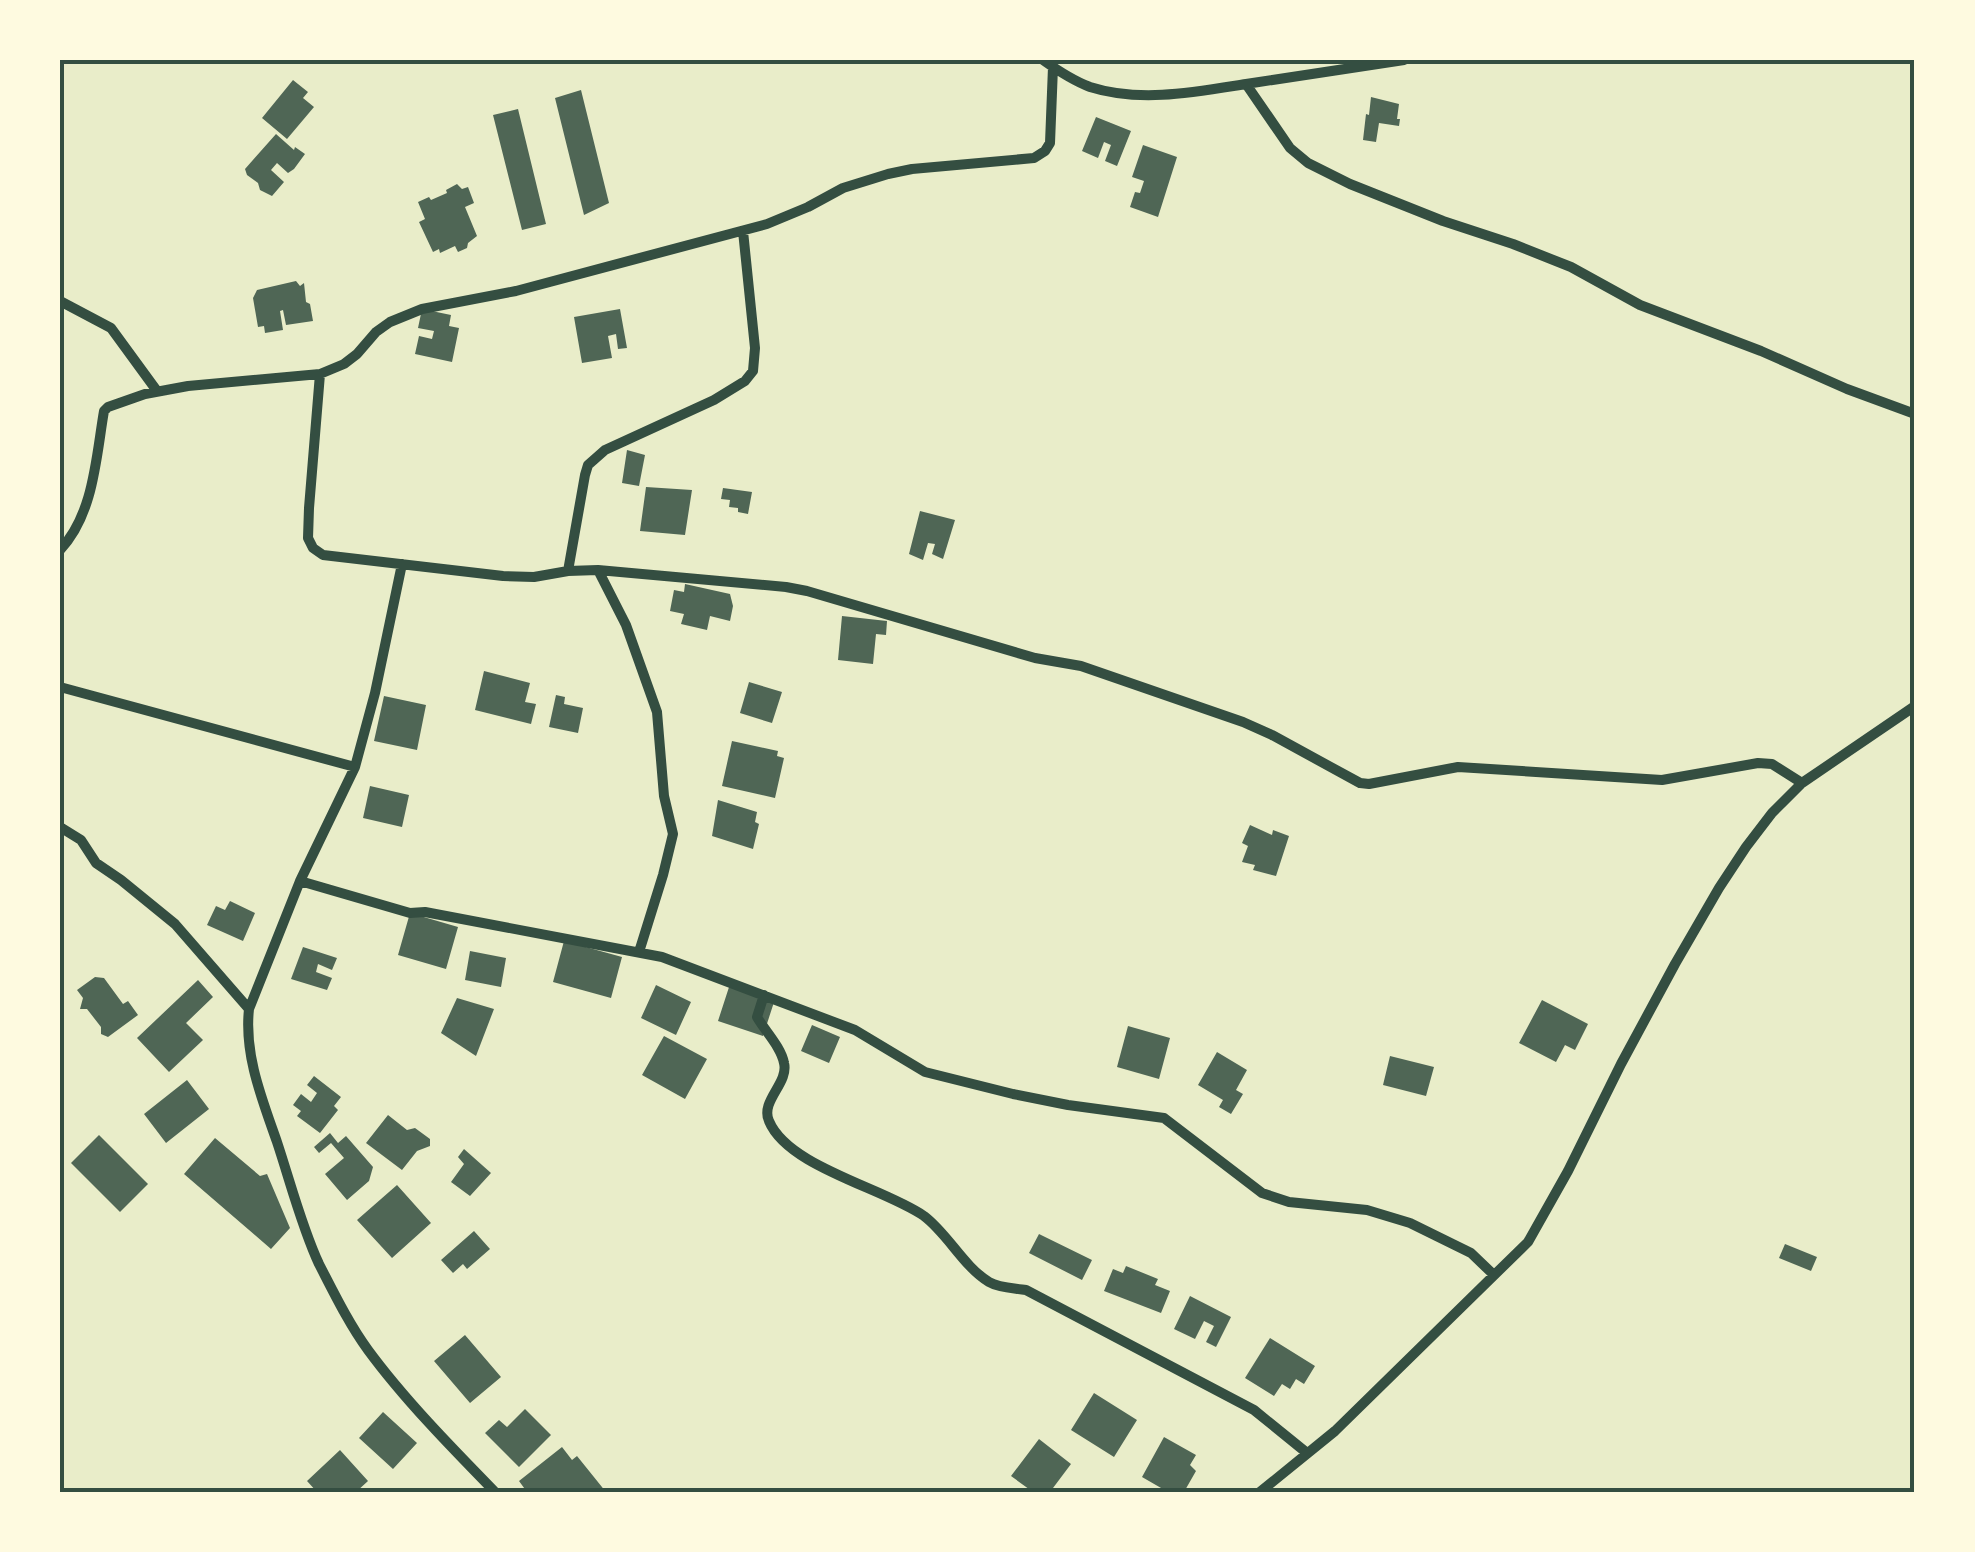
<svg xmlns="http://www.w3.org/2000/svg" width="1975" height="1552" font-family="'PT Sans',sans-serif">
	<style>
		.building { fill: #4f6655 }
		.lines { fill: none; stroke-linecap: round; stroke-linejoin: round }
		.minor { stroke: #344e41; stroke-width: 10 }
		.neatline { fill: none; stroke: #344e41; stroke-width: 4 }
	</style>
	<rect width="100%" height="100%" fill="#e9edc9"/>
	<!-- building -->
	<path class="building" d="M293 80 308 92 303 98 314 107 287 139 262 118Z
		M581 90 609 203 584 215 555 98Z
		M1371 97 1399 104 1397 119H1400L1399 126 1379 123 1376 142 1363 140 1366 114 1369 115Z
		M518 109 546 224 522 230 493 115Z
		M1096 117 1131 131 1117 166 1105 161 1111 145 1104 142 1098 158 1082 151Z
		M276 134 294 150 295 147 305 154 294 169 288 173 277 163 271 170 284 182 272 196 260 190 258 183 247 175 245 169Z
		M1143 145 1177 157 1158 217 1130 207 1135 192 1140 193 1144 181 1132 177Z
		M457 184 462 189 468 187 474 203 465 207 477 236 468 243 467 248 458 252 455 246 440 253 439 249 433 252 419 222 425 219 418 202 429 197 431 200 447 193 446 190Z
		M296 281 300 286 304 283 306 302 310 304 313 321 286 325 283 310 280 311 283 330 265 333 264 326 258 327 253 298 257 290Z
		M422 309 451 315 449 326 459 328 452 362 415 354 419 336 432 339 434 331 418 328Z
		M620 309 627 348 618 349 616 334 608 336 612 358 582 363 574 317Z
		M627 450 645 455 639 486 622 483Z
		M646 487 692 490 685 535 640 531Z
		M723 488 752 492 748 514 738 512V508L729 507 730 500 721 499Z
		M920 511 955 520 943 559 932 554 935 544 928 543 923 560 909 554Z
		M685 584 730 594 733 606 730 621 710 616 707 630 681 624 684 614 670 611 674 590 684 592Z
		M842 616 887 621 886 635 876 634 873 664 838 660Z
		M484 671 530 683 525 702 536 704 531 724 475 710Z
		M749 682 782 692 772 723 740 713Z
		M556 695 565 697 564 704 583 708 578 733 549 727Z
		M384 696 426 705 417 750 374 741Z
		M732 741 778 751 777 756 784 758 775 798 722 786Z
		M370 786 409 795 402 827 363 818Z
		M718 800 757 812 755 822 759 824 753 849 712 836Z
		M1250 825 1272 835 1273 830 1289 836 1276 876 1253 870 1255 865 1242 862 1248 846 1242 843Z
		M230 901 255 913 243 941 207 925 216 906 225 910Z
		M410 913 458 927 446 969 398 955Z
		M564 941 622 957 611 998 553 982Z
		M303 947 337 958 332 970 318 964 316 972 332 978 327 990 291 979Z
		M470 951 506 958 501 987 465 980Z
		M95 977 104 978 123 1004 128 1001 138 1015 108 1037 101 1034V1027L87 1009H80L83 998 77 990Z
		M198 980 213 997 186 1023 203 1040 169 1072 137 1038Z
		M730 984 775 999 763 1036 718 1021Z
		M656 985 691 1002 676 1035 641 1018Z
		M457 998 494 1009 476 1056 441 1033Z
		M1542 1000 1588 1024 1575 1050 1565 1045 1556 1062 1519 1043Z
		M812 1025 840 1037 829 1063 801 1051Z
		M1128 1026 1170 1038 1159 1079 1117 1067Z
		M664 1036 707 1059 685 1099 642 1075Z
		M1217 1052 1247 1070 1236 1090 1243 1094 1231 1114 1219 1107 1223 1100 1198 1085Z
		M1390 1056 1434 1067 1426 1096 1383 1085Z
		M314 1076 341 1097 334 1106 338 1110 320 1133 297 1116 301 1111 293 1105 301 1094 311 1102 317 1093 307 1085Z
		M187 1080 209 1109 166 1143 144 1114Z
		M388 1115 407 1130 415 1128 430 1139V1146L417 1151 402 1170 366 1143Z
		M330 1133 338 1143 346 1136 373 1167 369 1181 347 1200 325 1174 344 1158 331 1143 319 1153 314 1147Z
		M99 1135 148 1184 120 1212 71 1163Z
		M215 1138 260 1176 267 1174 290 1228 271 1249 184 1174Z
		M464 1149 491 1173 470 1196 451 1182 464 1164 458 1157Z
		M397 1185 431 1223 392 1258 357 1220Z
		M474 1231 490 1249 467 1269 463 1264 453 1273 441 1260Z
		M1039 1234 1092 1260 1082 1280 1029 1253Z
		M1785 1244 1817 1257 1811 1271 1779 1258Z
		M1126 1266 1158 1279 1155 1285 1170 1291 1161 1313 1104 1291 1113 1269 1123 1273Z
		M1190 1296 1231 1317 1216 1347 1206 1342 1214 1326 1204 1321 1195 1339 1174 1329Z
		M465 1335 501 1377 470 1403 434 1361Z
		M1270 1338 1315 1366 1304 1384 1296 1379 1290 1389 1282 1384 1274 1396 1245 1378Z
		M1094 1393 1137 1420 1114 1457 1071 1430Z
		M525 1409 551 1435 519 1467 485 1433 499 1420 507 1427Z
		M383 1412 417 1443 393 1469 359 1438Z
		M1164 1437 1196 1455 1190 1465 1196 1471 1184 1492H1168L1142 1477Z
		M1039 1439 1071 1464 1050 1492H1033L1011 1476Z
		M562 1447 572 1460 577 1456 606 1492H527L519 1481Z
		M340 1450 368 1481 356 1492H317L307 1481Z"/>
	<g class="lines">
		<!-- minor -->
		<path class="minor" d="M1043 60C1057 70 1074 81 1090 87 1140 103 1196 92 1246 84L1290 148 1308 163 1350 184 1443 221 1513 244 1571 267 1640 305 1761 351 1847 389 1915 414
			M1246 84 1404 60
			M743 231 755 348 753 371 745 381 714 400 605 450 588 465 585 475 568 571 598 570 786 587 807 591 1035 658 1081 666 1243 722 1272 735 1360 783 1369 784 1458 767 1662 780 1758 763 1772 764 1802 783
			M60 301 111 328 157 391
			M320 374 309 508 308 538 313 548 323 555 503 576 534 577 568 571
			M60 550C94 514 96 457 104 411L108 407 145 394 188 386 320 374 344 364 357 354 376 332 390 322 422 309 516 291 767 224 808 207 843 188 888 174 912 169 1034 158 1045 151 1050 143 1053 67
			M598 570 626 625 657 712 664 796 673 834 663 875 639 952
			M60 687 355 767
			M60 827 81 840 96 863 121 880 175 924 249 1009
			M300 881 355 767 375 693 402 564
			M764 995 757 1017C765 1031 781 1047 784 1063 789 1083 760 1101 769 1121 788 1167 884 1188 924 1216 948 1234 963 1266 989 1282 999 1288 1014 1288 1026 1290L1254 1410 1307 1453
			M495 1492C452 1448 404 1399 368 1350 349 1324 334 1293 319 1264 302 1228 290 1181 277 1142 262 1099 244 1055 249 1009L300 881 410 913 425 912 662 957 855 1030 925 1072 1013 1094 1068 1105 1164 1118 1262 1193 1289 1202 1367 1210 1410 1223 1471 1253 1494 1275
			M1260 1492 1335 1431 1528 1242 1568 1171 1621 1064 1675 964 1719 888 1746 847 1772 813 1802 783 1915 706"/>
	</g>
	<!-- border -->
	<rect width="1975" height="1552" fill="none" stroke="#fefae0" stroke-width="125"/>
	<rect x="62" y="62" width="1850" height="1428" class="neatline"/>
</svg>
